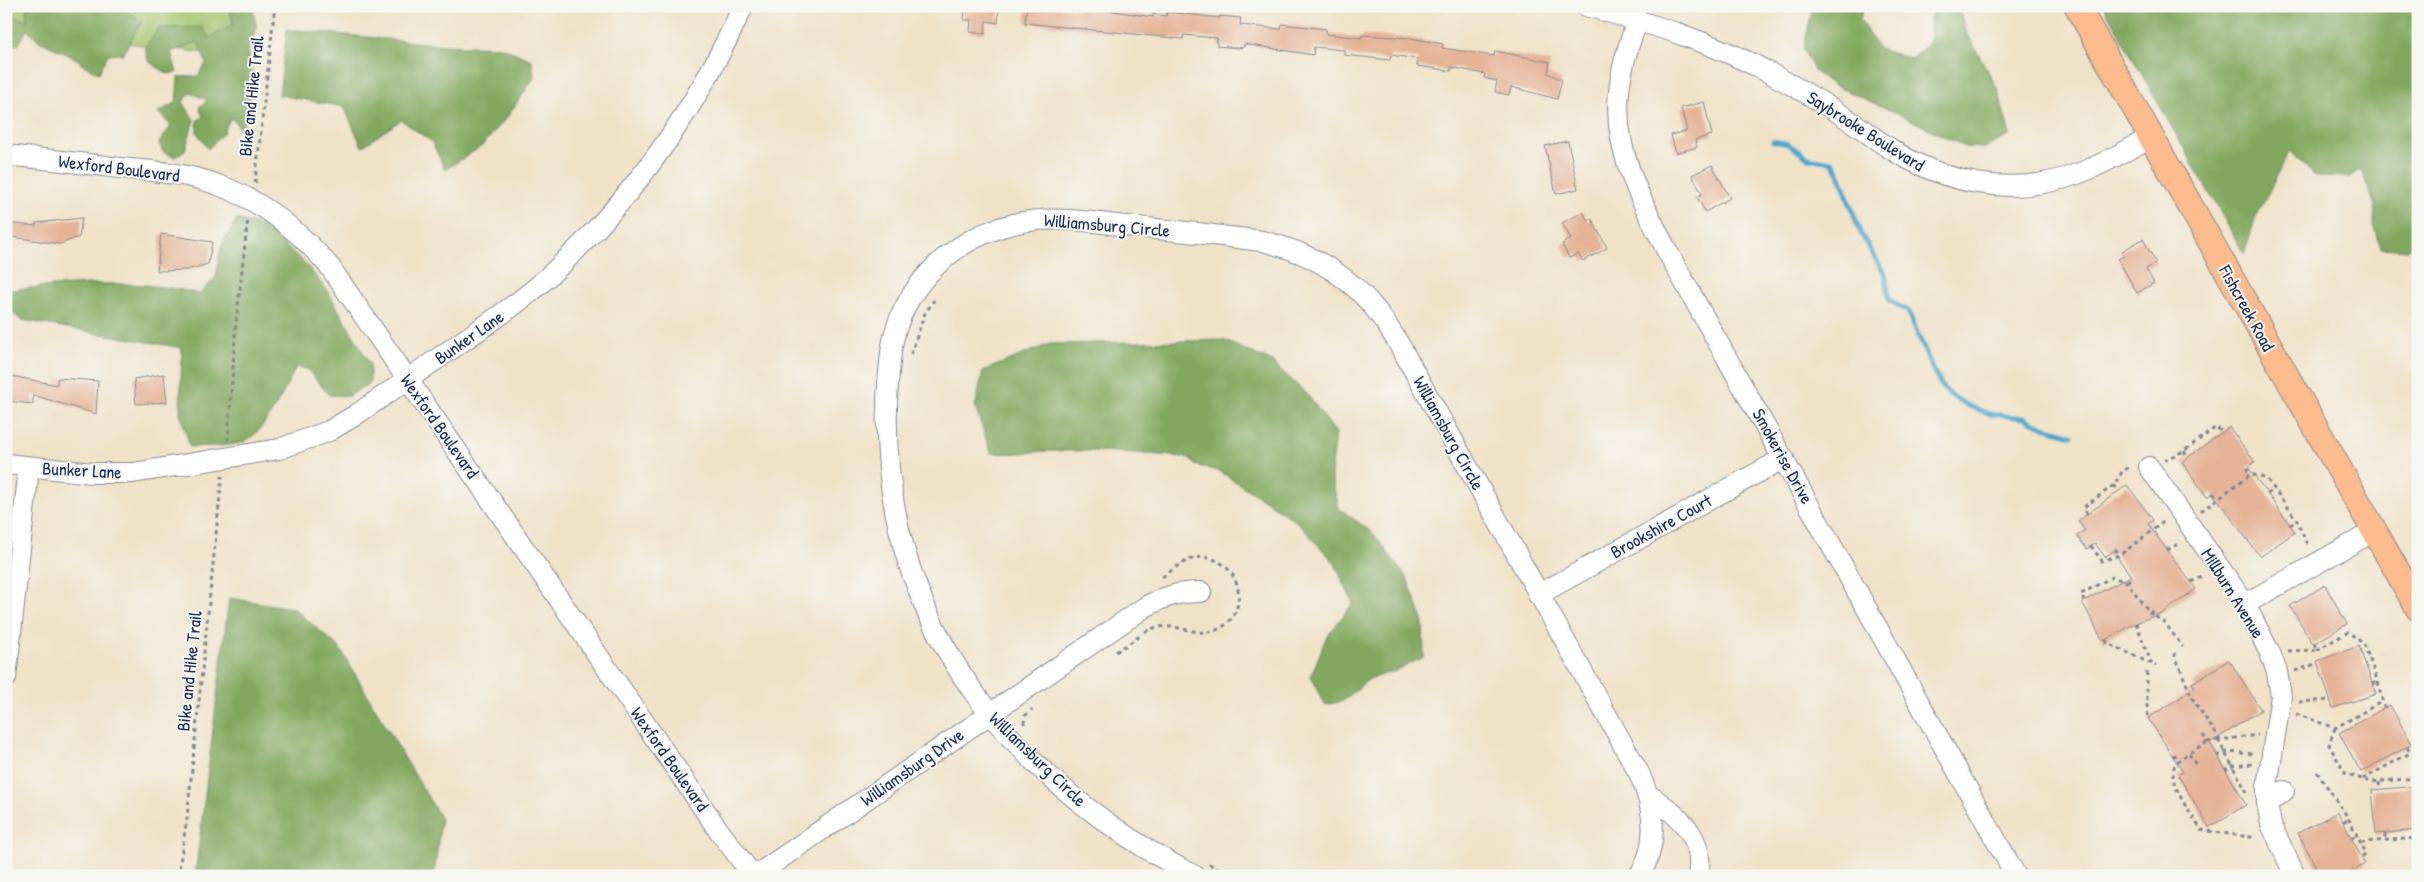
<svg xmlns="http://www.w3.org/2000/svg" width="2424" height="882" font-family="'Patrick Hand',sans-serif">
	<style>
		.green { fill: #a3c26b; stroke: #5f7864 }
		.forest { fill: #82a85f; stroke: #4e6c5e }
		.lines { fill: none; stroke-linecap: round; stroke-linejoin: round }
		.stream { stroke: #4da7cb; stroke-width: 5 }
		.building { fill: #e5b497 }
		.minor-casing { stroke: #858892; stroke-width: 22 }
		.major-casing { stroke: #858892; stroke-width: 27 }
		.path { stroke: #858892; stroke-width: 3; stroke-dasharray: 4 4; stroke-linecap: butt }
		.minor { stroke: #fff; stroke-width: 20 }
		.major { stroke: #fbbb8c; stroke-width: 25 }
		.labels { text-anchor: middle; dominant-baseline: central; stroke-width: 4; stroke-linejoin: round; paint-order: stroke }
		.street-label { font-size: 18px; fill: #1b2f5e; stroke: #f6f6f2 }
	</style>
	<rect width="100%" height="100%" fill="#f6f6f2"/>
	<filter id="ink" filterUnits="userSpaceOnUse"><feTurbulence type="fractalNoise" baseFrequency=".02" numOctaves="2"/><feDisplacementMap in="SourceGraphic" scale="10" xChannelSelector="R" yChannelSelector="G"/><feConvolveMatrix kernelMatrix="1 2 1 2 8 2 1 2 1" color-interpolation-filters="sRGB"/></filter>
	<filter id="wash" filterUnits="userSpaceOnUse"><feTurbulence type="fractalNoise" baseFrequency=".0096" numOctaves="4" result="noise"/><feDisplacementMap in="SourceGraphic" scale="20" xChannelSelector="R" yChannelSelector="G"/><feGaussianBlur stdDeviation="1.12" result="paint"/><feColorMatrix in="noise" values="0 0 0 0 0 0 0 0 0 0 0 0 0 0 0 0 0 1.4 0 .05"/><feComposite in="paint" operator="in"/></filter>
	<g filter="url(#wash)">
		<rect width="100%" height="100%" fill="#efe2c7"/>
		<!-- green -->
		<path class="green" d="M6 6H245L239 57 6 28Z"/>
		<!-- forest -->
		<path class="forest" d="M6 6H13L16 18 27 20 26 9 32 6H74L76 8 125 9 142 21 123 54H108L99 73 81 64 79 60 39 41 27 29 19 44 14 45 11 38 6 40Z
			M229 6H252L257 28 248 50 254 82 242 131 231 117 223 133 208 149 197 133V120L203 117 199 107 208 100 190 93 183 102 194 120 185 150 175 157 163 152 159 143 171 126 158 112 176 103 178 77 198 76 206 63 198 42 171 52 177 72 168 74 148 61 145 47 159 28 202 27 209 38 233 24Z
			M1813 6H1864L1860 20 1879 49 1912 59 1930 42V18L1934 6H1958L1966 31 1998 90 2010 135 1985 148 1965 147 1899 114 1833 85 1815 72 1803 50Z
			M2103 6H2418V238L2408 250 2381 248 2374 224 2375 206 2361 169 2349 177 2315 176 2289 151 2255 220 2244 254Z
			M287 29 445 45 501 47 532 60 534 78 508 116 482 146 445 170 432 142 401 120 362 147 344 107 279 95Z
			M237 219 261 226 302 260 327 290 370 364V383L349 396 329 395 307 369 296 367C286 387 263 438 240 443 224 447 206 446 190 447L180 413 182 348 21 320 8 309 9 290C72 284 138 278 200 294L216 277 221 246Z
			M1223 340 1271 361 1306 393 1336 433 1331 475 1339 508 1373 533 1407 578 1423 620 1424 657 1395 671 1369 679 1343 701 1325 705 1311 676 1326 638 1353 603 1334 562 1296 521 1219 471 1195 465 1190 458C1145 453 1101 450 1056 451 1034 451 1013 455 991 453L975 407 983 371 1049 344Z
			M229 598 293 608 339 647 441 819 434 876H195Z"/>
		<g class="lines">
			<!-- stream -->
			<path class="stream" d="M1773 141 1788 144 1808 158 1832 162 1838 171 1861 234 1886 276 1889 300 1908 311 1933 370 1943 388 1953 397 1971 407 1990 414 2024 418 2044 427 2072 435"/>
		</g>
		<g id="blocks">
			<!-- building -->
			<path class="building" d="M965 6H999L998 23 986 21 985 34 970 32 971 20H964Z
				M1027 6 1093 10V8L1153 17V14L1166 16 1167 12 1220 18V16L1241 18 1240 25 1281 29 1282 24 1326 29V34L1362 38V35L1410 38 1443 44 1442 48 1494 56 1495 51 1550 62 1548 73 1562 80 1557 99 1511 87 1509 95 1495 92 1497 81 1484 78 1485 74 1451 67V71L1417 66 1418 59 1391 55 1390 60 1344 55V50L1314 47 1313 55 1244 44V47L1238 48 1217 46V38L1183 35V39L1025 23Z
				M1704 102 1712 135 1695 140 1697 147 1676 153 1671 135 1687 131 1681 108Z
				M1568 141 1578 189 1556 194 1545 146Z
				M1712 165 1730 198 1705 212 1697 197 1702 194 1692 175Z
				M1583 212 1588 221 1592 219 1607 248 1583 261 1578 254 1569 258 1562 244 1571 239 1562 223Z
				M82 218 79 237 60 244 6 236V223L36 226V223Z
				M161 234 212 242 208 264 187 270 157 271Z
				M2143 239 2156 263 2146 269 2154 283 2137 293 2118 259 2124 256 2122 251Z
				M164 374 167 402 136 404 134 379Z
				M6 375 57 385V378L98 381 96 414 33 395V404L6 401Z
				M2229 427 2255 462 2248 467 2295 532 2260 557 2213 493 2207 497 2182 462Z
				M2127 485 2153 520 2148 524 2196 589 2160 615 2159 614 2136 623 2103 641 2082 602 2131 576 2113 551 2105 557 2095 543 2087 549 2077 536 2085 530 2078 521Z
				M2325 585 2347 624 2313 644 2290 606Z
				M2359 646 2376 694 2333 708 2317 661Z
				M2229 660 2261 710 2210 743 2246 805 2209 827 2178 775 2183 772 2148 718 2195 688 2192 683Z
				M2390 705 2412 744 2361 772 2339 733Z
				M2418 786V830L2376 834 2372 790Z
				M2338 812 2365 864 2343 876H2321L2298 833Z"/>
		</g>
	</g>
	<g filter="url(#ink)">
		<use href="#blocks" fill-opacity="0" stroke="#858892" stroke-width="1"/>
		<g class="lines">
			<defs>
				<path id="minor" d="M1586 6C1652 24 1717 43 1777 77 1801 90 1826 104 1849 120 1862 128 1873 138 1886 146 1944 184 2011 198 2077 174 2103 165 2127 150 2151 137
					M1638 20C1599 117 1622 163 1667 251L2016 876
					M6 155C44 159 82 163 120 168 152 171 187 173 218 185 263 201 299 231 330 267L717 828 753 876
					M6 464 93 473H133L279 449 329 431 354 416C391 391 427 366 463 341 489 323 515 306 539 285 627 207 695 113 743 6
					M2149 467 2245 604 2270 653 2277 672 2281 696 2267 787V803L2271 824 2295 876
					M1538 595 1784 458
					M2245 604 2374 531
					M6 678 29 467
					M1649 795C1677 814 1706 837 1698 876
					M2267 803 2284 791
					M755 876 1145 607C1165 596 1179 592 1201 592
					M1195 876C1117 836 1047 783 991 715 964 682 936 636 921 597 892 528 883 458 888 383 890 365 890 347 896 329 912 280 953 242 1002 227 1042 214 1084 221 1126 226 1172 230 1217 235 1262 241 1310 252 1353 277 1382 318 1394 334 1404 353 1414 371L1639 773C1654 806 1660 843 1639 876"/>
				<path id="major" d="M2077 6 2418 608"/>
			</defs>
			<!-- minor casing -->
			<use href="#minor" class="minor-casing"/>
			<!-- major casing -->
			<use href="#major" class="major-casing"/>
			<!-- path -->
			<path class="path" d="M255 183 275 6
				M911 354 924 315 934 300
				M228 441 236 323 248 218
				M2184 451 2188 457
				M2164 460 2184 451 2216 427 2222 432
				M2246 468 2251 474
				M2114 485 2119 491
				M2213 493 2218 499
				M2267 494 2274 489
				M2201 511 2251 474 2267 479 2297 520 2308 547
				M2087 514 2084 507 2114 485 2122 472 2131 466
				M2290 525 2297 520
				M2091 546 2102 561 2120 555 2166 520
				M2115 549 2120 555
				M2167 550 2180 543
				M2127 582 2132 577
				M2191 582 2204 576
				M2084 601 2081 594 2112 577 2127 582 2150 613 2164 622 2183 647
				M2150 613 2155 609
				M2136 623 2152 665
				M1145 632C1173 615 1200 645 1225 625 1254 601 1233 551 1195 558 1182 561 1170 572 1159 579
				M2106 640 2107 643 2156 666
				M2317 650 2348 632 2364 644 2378 682 2384 708
				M2288 651 2317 650 2314 643
				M1116 652 1140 636
				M2174 653 2192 698 2220 740 2258 735
				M2295 671 2318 663
				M2147 672V712L2149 717
				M2372 684 2378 682
				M2299 702 2331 700
				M2296 714 2335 728 2381 702
				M1024 724 1025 716 1032 709
				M2335 728 2329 745 2345 773 2370 782 2418 778
				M2203 735 2207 742 2219 740
				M2218 740 2248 794
				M2207 742C2198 748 2186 754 2178 761 2161 777 2192 814 2201 830L2257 838
				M2173 754 2178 761
				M2189 754 2196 765
				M2217 756 2224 752 2255 754
				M2225 770 2232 766 2253 764
				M2317 772 2347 816 2366 853 2362 857
				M2363 779 2410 753 2407 747
				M2379 782 2380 790
				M2343 822 2349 819
				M2385 834V841
				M2351 838 2357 835
				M2361 842 2418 838
				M1209 864 1236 876
				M178 876 187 818 222 476"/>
			<!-- minor -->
			<use href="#minor" class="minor"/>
			<!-- major -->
			<use href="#major" class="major"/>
		</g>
	</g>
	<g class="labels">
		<!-- street labels -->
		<g class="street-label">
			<text transform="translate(251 96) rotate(-84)">Bike and Hike Trail</text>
			<text transform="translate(1866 131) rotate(32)">Saybrooke Boulevard</text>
			<text transform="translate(119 168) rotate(7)">Wexford Boulevard</text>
			<text transform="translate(1107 225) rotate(5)">Williamsburg Circle</text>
			<text transform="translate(2247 308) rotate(61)">Fishcreek Road</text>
			<text transform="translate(469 337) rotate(-35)">Bunker Lane</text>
			<text transform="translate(440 426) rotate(55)">Wexford Boulevard</text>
			<text transform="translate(1449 433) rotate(61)">Williamsburg Circle</text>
			<text transform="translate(1783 456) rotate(61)">Smokerise Drive</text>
			<text transform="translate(82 470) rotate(3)">Bunker Lane</text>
			<text transform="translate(1661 526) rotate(-29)">Brookshire Court</text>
			<text transform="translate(2233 593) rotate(58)">Millburn Avenue</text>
			<text transform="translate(189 671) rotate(-84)">Bike and Hike Trail</text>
			<text transform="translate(670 759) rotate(55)">Wexford Boulevard</text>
			<text transform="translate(1038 759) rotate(44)">Williamsburg Circle</text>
			<text transform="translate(912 767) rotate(-35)">Williamsburg Drive</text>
		</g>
	</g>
	<!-- margin -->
	<rect width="2424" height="882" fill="none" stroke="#f6f6f2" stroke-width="25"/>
</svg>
